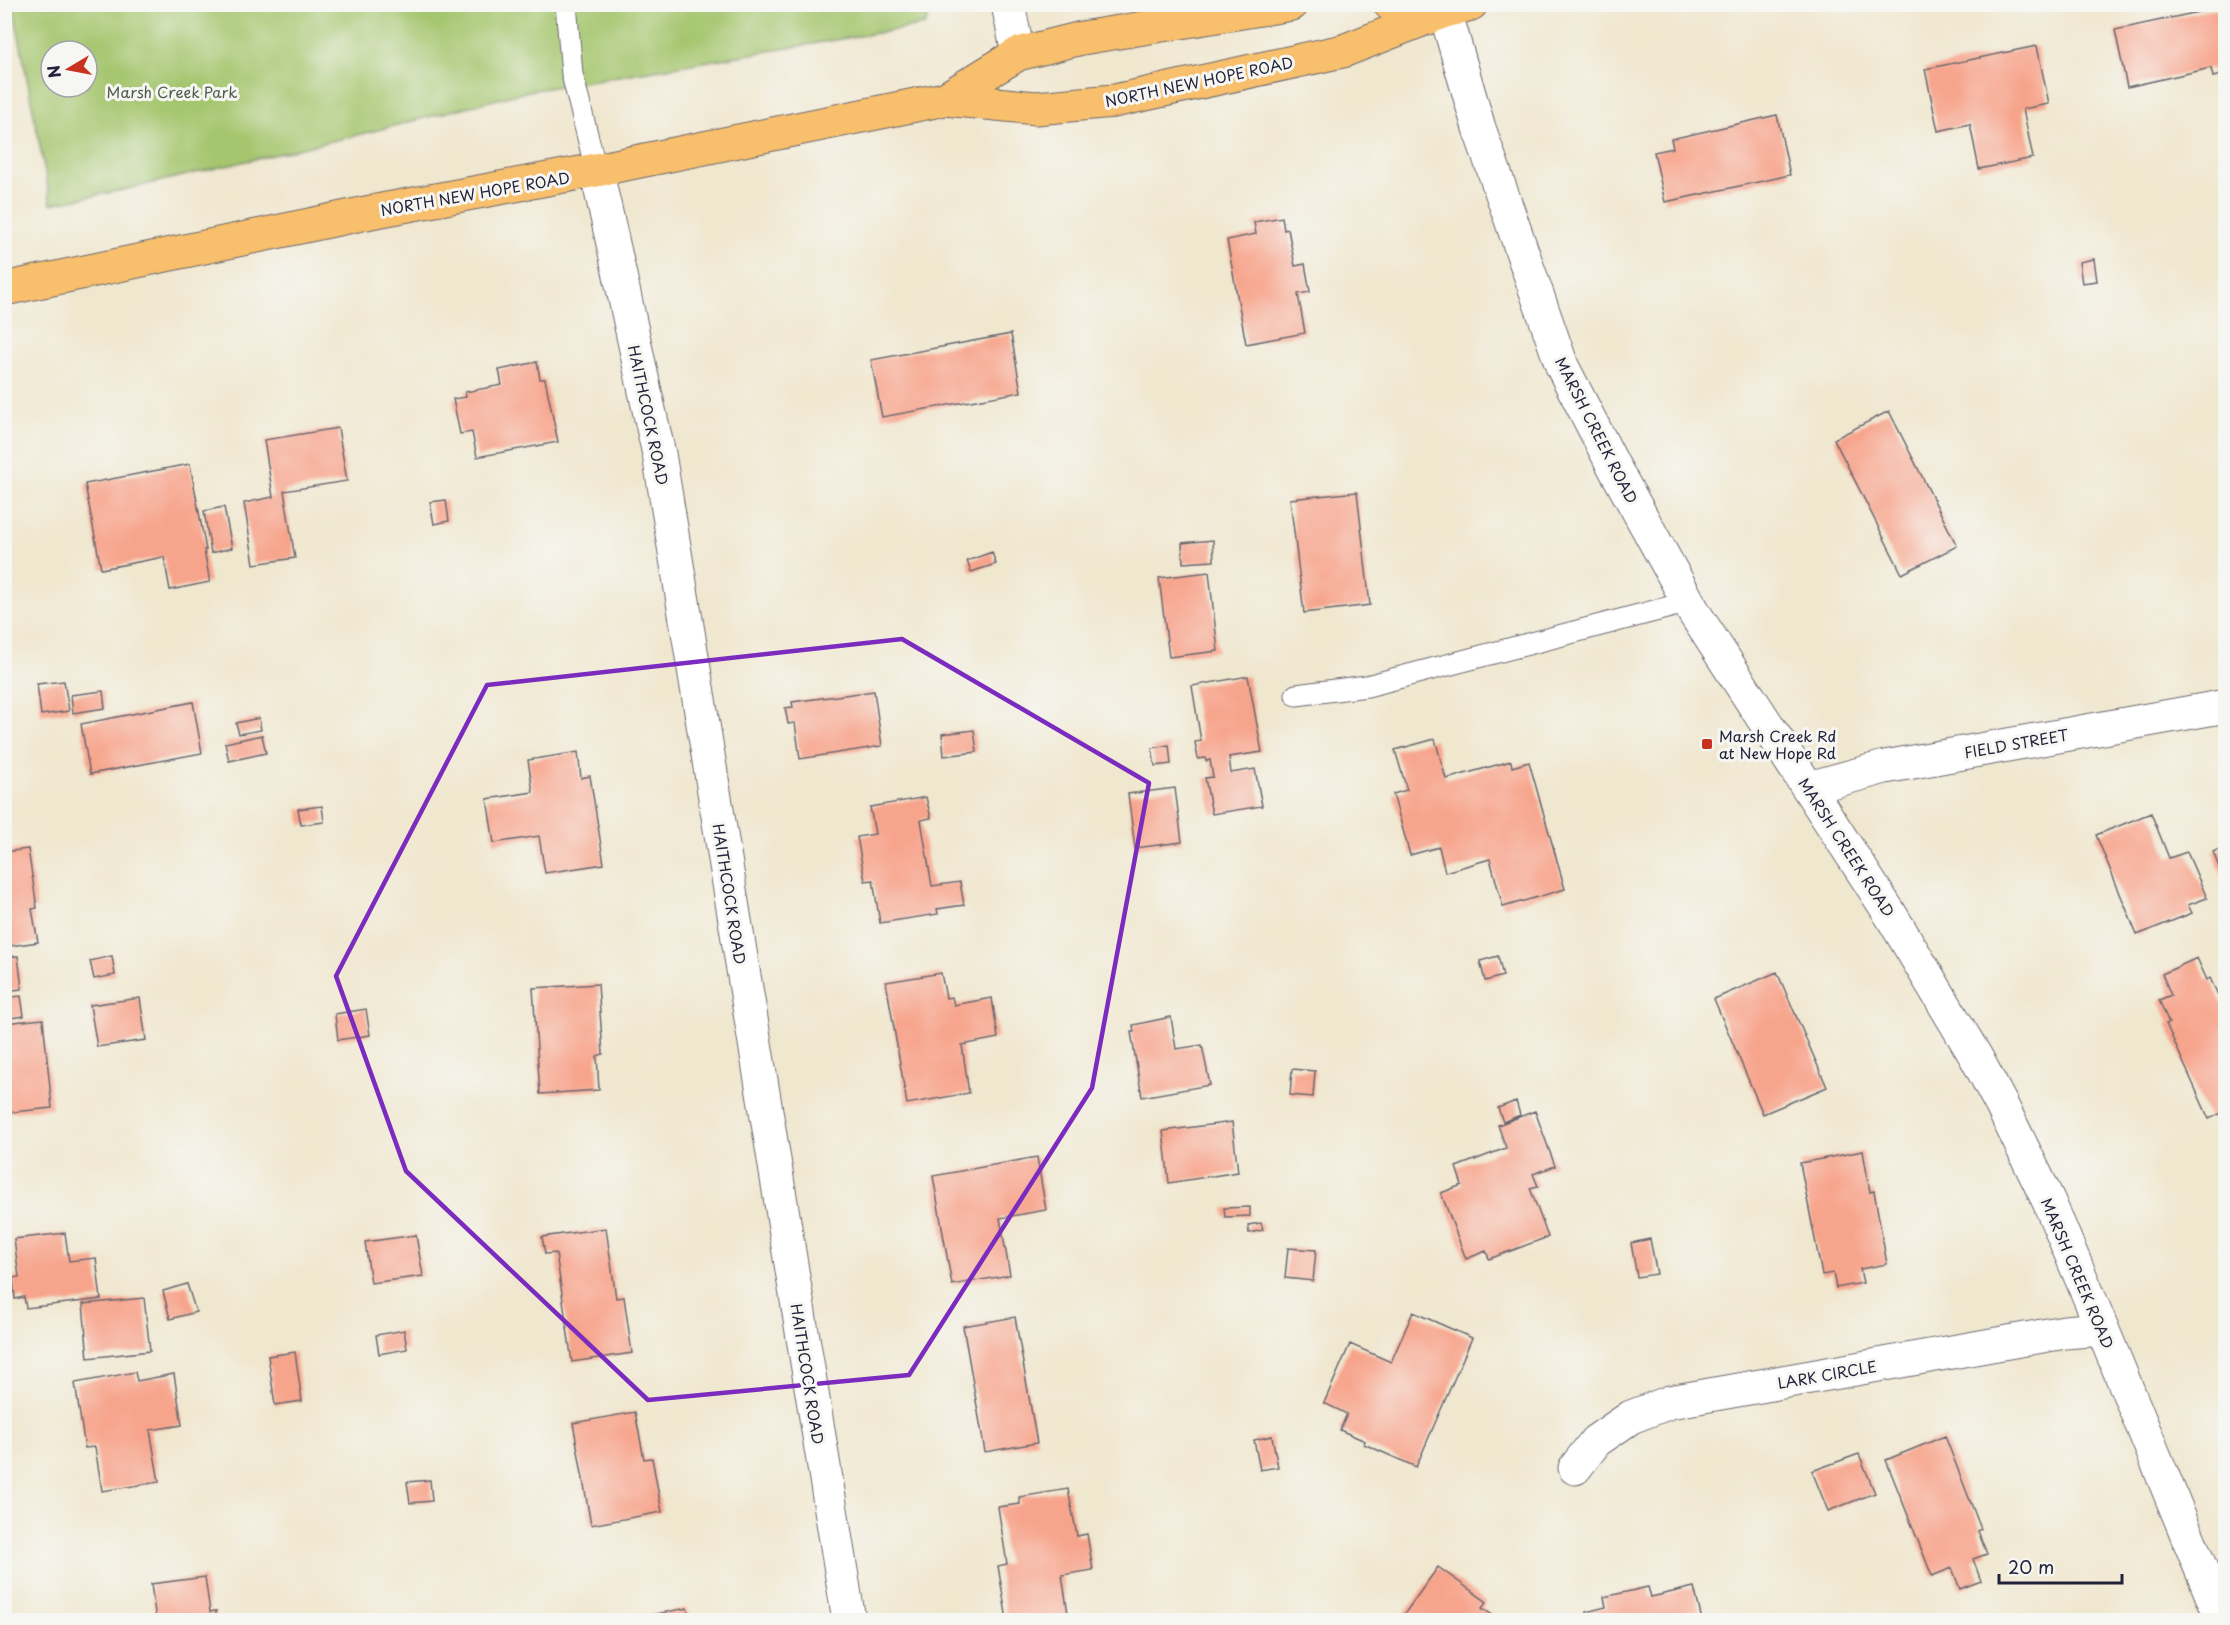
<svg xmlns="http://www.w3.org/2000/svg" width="2230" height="1625" font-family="'Playpen Sans',sans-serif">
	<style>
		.green { fill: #a5c66e; stroke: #647454; stroke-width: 1.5; fill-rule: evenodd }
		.building { fill: #f7a48c }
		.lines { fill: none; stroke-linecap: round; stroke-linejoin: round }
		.service-casing { stroke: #6a676f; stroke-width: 23 }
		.minor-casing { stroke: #6a676f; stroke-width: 35 }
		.tertiary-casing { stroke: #6a676f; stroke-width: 35 }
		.primary-casing { stroke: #6a676f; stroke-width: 35 }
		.service { stroke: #fff; stroke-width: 21 }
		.minor { stroke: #fff; stroke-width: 33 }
		.tertiary { stroke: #fff; stroke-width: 33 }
		.primary { stroke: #f8bf6c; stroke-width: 33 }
		.marked { fill: none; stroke: #7b2cbf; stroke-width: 4.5; stroke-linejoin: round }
		.poi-dot { fill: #c8321e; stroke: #f6f6f2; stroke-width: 2 }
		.labels { text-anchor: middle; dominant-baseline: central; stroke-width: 6; stroke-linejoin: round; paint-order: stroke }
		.street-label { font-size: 15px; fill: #22223b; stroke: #f6f6f2 }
		.park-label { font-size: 15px; fill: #505b4d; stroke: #f6f6f2 }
		.poi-label { font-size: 15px; fill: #22223b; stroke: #f6f6f2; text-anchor: start }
	</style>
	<rect width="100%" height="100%" fill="#f6f6f2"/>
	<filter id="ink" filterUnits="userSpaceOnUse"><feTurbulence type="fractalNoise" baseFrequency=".0167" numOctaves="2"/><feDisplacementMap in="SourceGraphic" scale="12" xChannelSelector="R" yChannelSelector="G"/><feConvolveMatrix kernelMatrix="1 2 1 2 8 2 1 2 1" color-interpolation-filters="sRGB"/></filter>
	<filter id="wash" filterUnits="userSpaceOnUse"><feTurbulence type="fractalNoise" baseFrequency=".008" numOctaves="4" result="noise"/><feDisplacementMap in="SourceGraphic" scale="24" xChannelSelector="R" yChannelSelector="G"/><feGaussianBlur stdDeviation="1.35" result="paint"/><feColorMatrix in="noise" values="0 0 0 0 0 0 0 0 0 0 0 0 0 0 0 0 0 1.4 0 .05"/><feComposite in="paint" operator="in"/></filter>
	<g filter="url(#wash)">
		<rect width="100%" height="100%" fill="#f0e7cf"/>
		<!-- green -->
		<path class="green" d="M13 5H934L925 25 529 91 366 133 123 190 51 204ZM51 51H87V87H51Z"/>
		<g id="blocks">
			<!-- building -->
			<path class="building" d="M2226 6V74L2213 77 2211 68 2127 87 2115 30Z
				M2037 46 2049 104 2023 109 2033 158 1979 169 1970 124 1938 131 1925 69Z
				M1777 115 1790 175 1665 202 1654 152 1673 148 1671 139Z
				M1282 217 1284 230 1288 229 1295 266 1305 264 1310 292 1298 294 1305 333 1246 344 1227 240 1256 234 1254 222Z
				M2094 259 2097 281 2082 283 2079 262Z
				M1011 334 1021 392 882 417 871 360Z
				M537 362 540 379H545L558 442 477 457 472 432 460 434 453 399 466 397 465 392 502 385 499 370Z
				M1889 411 1957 546 1902 574 1834 439Z
				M338 428 347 481 284 491 295 558 254 564 244 503 273 497 264 440Z
				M190 464 206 550H204L210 582 170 590 164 557 101 569 85 484Z
				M1357 492 1370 605 1304 613 1290 499Z
				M446 500 449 521 434 524 430 502Z
				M224 507 232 548 211 553 204 511Z
				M1213 540 1214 561 1183 563 1182 543Z
				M992 552 996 564 971 572 967 561Z
				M1209 572 1218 651 1169 657 1159 578Z
				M1248 676 1262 752 1229 757 1231 773 1255 769 1262 806 1212 814 1205 778 1213 777 1210 760 1206 761 1205 758 1198 759 1195 742 1201 741 1192 686Z
				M64 681 69 711 41 715 37 684Z
				M103 691 105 708 73 713 71 695Z
				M874 691 882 746 800 759 795 723 788 724 785 708 793 707 792 702Z
				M193 702 202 753 90 774 81 724Z
				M259 718 261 730 239 734 236 723Z
				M974 730 977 752 944 756 942 734Z
				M262 735 266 753 229 761 225 743Z
				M1435 739 1446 779 1511 761 1512 767 1529 762 1565 889 1503 907 1490 859 1445 872 1439 847 1410 855 1393 794 1407 790 1395 750Z
				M1169 745 1171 764 1155 766 1152 748Z
				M578 752 581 778 590 776 604 864 545 873 539 836 494 843 487 799 533 792 528 760Z
				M1175 788 1182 842 1135 848 1128 794Z
				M926 797 931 818 921 820 932 886 960 882 964 905 937 909 938 914 880 923 873 880 865 881 857 837 875 834 870 807Z
				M322 806 324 822 301 825 298 809Z
				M2151 813 2169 858 2187 852 2207 898 2188 905 2192 913 2137 935 2096 835Z
				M2226 847V882H2225L2213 852Z
				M28 849 37 908 32 909 38 942 4 947V852Z
				M18 956 22 989 4 991V957Z
				M112 956 115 975 94 979 90 961Z
				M1498 956 1503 976 1485 981 1480 961Z
				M2197 958 2207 980 2210 978 2226 1012V1111L2209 1119 2166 1024 2169 1023 2159 1000 2171 995 2162 974Z
				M1777 972 1827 1087 1763 1114 1714 999Z
				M941 973 946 998 952 997 954 1005 992 998 998 1038 962 1045 969 1093 907 1104 886 982Z
				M598 984 603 1054 597 1056 599 1090 540 1094 533 988Z
				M21 996 24 1016 4 1019V998Z
				M140 998 146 1040 97 1047 90 1005Z
				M366 1009 370 1035 338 1040 335 1014Z
				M1171 1017 1176 1049 1202 1045 1210 1085 1142 1097 1131 1032H1134L1133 1025Z
				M43 1019 52 1108 4 1113V1054H8L4 1023Z
				M1292 1069 1315 1071 1313 1097 1290 1095Z
				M1516 1101 1520 1115 1503 1122 1498 1108Z
				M1535 1111 1555 1166 1533 1174 1538 1186 1530 1188 1548 1237 1489 1259 1486 1251 1466 1259 1441 1193 1462 1185 1456 1167 1506 1148 1498 1125Z
				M1232 1122 1238 1172 1169 1183 1163 1131Z
				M1863 1151 1870 1192 1874 1191 1887 1264 1860 1269 1863 1283 1836 1288 1833 1273 1822 1275 1800 1163Z
				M1037 1157 1046 1210 1000 1218 1010 1275 952 1285 933 1176Z
				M1250 1207V1216L1225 1217 1224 1208Z
				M1261 1223 1263 1230 1249 1233 1248 1225Z
				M606 1228 616 1298 624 1297 632 1353 572 1362 556 1253 545 1254 542 1237Z
				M65 1233 69 1261 96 1258 101 1299 26 1308 24 1297 15 1299 13 1278 19 1277 14 1239Z
				M416 1235 423 1276 371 1283 365 1242Z
				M1650 1239 1657 1274 1637 1277 1631 1243Z
				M1288 1248 1316 1250 1313 1281 1285 1278Z
				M187 1284 196 1312 170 1319 163 1291Z
				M144 1298 150 1351 88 1358 83 1304Z
				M1413 1312 1472 1338 1416 1467 1364 1444 1365 1441 1340 1430 1347 1414 1324 1403 1350 1344 1391 1362Z
				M1015 1317 1037 1443 985 1452 963 1326Z
				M404 1330 407 1349 379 1354 376 1335Z
				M295 1352 302 1401 275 1405 268 1356Z
				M135 1372 137 1381 174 1374 182 1425 150 1430 159 1482 102 1491 95 1447 85 1448 75 1383Z
				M635 1412 644 1459 652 1458 662 1512 591 1525 573 1423Z
				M1272 1436 1278 1467 1260 1470 1254 1440Z
				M1945 1436 1981 1529 1978 1531 1987 1554 1973 1559 1981 1581 1960 1589 1952 1568 1932 1576 1886 1460Z
				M1859 1454 1875 1493 1828 1511 1812 1471Z
				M430 1480 432 1501 410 1503 407 1482Z
				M1068 1489 1077 1536 1087 1534 1093 1570 1062 1575 1069 1620H1007L998 1566 1007 1564 998 1507 1020 1504 1019 1497Z
				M1438 1567 1487 1602 1482 1608 1500 1620H1400Z
				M205 1577 210 1612 216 1611V1620H156L151 1584Z
				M1648 1587 1651 1597 1694 1587 1702 1620H1588L1586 1612 1606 1607 1604 1597Z
				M687 1608 690 1620H629V1619Z"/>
		</g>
	</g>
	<g filter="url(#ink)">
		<use href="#blocks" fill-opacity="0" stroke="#6a676f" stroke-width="1.5"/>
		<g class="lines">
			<defs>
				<path id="service" d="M566 4 572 74 596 170
					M1296 695 1367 686 1689 602"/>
				<path id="minor" d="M1008 4 1018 54
					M596 170C619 264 637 359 659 454L849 1620
					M1809 788 1885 767 2226 706
					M1575 1468 1596 1441 1631 1417 1670 1402 2065 1332 2102 1329"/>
				<path id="tertiary" d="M1445 11 1479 128 1562 366 1614 467 1695 614 1889 912 1976 1057 2002 1106 2049 1202 2090 1299 2222 1620"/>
				<path id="primary" d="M1390 4 1440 10
					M945 99 1018 54 1082 38 1292 4
					M4 289 371 212 596 170 945 99 1036 108 1114 101 1343 51 1445 11 1471 4"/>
			</defs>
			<!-- service casing -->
			<use href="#service" class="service-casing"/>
			<!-- minor casing -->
			<use href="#minor" class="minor-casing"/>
			<!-- tertiary casing -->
			<use href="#tertiary" class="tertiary-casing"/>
			<!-- primary casing -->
			<use href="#primary" class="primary-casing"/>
			<!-- service -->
			<use href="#service" class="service"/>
			<!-- minor -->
			<use href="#minor" class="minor"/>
			<!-- tertiary -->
			<use href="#tertiary" class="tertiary"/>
			<!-- primary -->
			<use href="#primary" class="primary"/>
		</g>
	</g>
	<!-- marked area -->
	<path class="marked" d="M902 639 1149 783 1092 1088 909 1375 648 1400 406 1171 336 976 487 685Z"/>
	<!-- markers -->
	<rect class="poi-dot" x="1701" y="738" width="12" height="12" rx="3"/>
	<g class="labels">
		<!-- street labels -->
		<g class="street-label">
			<text transform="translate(1199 81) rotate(-12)">NORTH NEW HOPE ROAD</text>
			<text transform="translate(475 193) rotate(-10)">NORTH NEW HOPE ROAD</text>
			<text transform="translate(649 415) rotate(78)">HAITHCOCK ROAD</text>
			<text transform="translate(1597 430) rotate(63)">MARSH CREEK ROAD</text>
			<text transform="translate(2016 743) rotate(-10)">FIELD STREET</text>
			<text transform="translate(1847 847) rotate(57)">MARSH CREEK ROAD</text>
			<text transform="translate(730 894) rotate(81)">HAITHCOCK ROAD</text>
			<text transform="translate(2078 1273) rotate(67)">MARSH CREEK ROAD</text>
			<text transform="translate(808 1374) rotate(81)">HAITHCOCK ROAD</text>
			<text transform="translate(1827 1374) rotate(-10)">LARK CIRCLE</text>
		</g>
		<!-- park labels -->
		<g class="park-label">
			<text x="172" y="91">Marsh Creek Park</text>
		</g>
		<!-- poi labels -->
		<g class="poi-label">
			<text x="1719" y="735">Marsh Creek Rd<tspan x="1719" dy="17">at New Hope Rd</tspan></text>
		</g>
	</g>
	<!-- margin -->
	<rect width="2230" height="1625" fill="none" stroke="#f6f6f2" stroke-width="24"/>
	<!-- north arrow -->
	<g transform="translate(69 69) rotate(260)"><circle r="28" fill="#f6f6f2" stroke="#a1a1a9" stroke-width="1.5"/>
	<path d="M0-4.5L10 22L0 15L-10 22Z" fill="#c8321e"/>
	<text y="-9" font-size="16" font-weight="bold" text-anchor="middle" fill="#22223b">N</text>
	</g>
	<!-- scale -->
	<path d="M1999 1574v9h123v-9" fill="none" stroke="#22223b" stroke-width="3"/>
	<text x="2008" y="1574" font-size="18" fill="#22223b" stroke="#f6f6f2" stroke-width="4.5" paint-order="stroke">20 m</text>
</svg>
